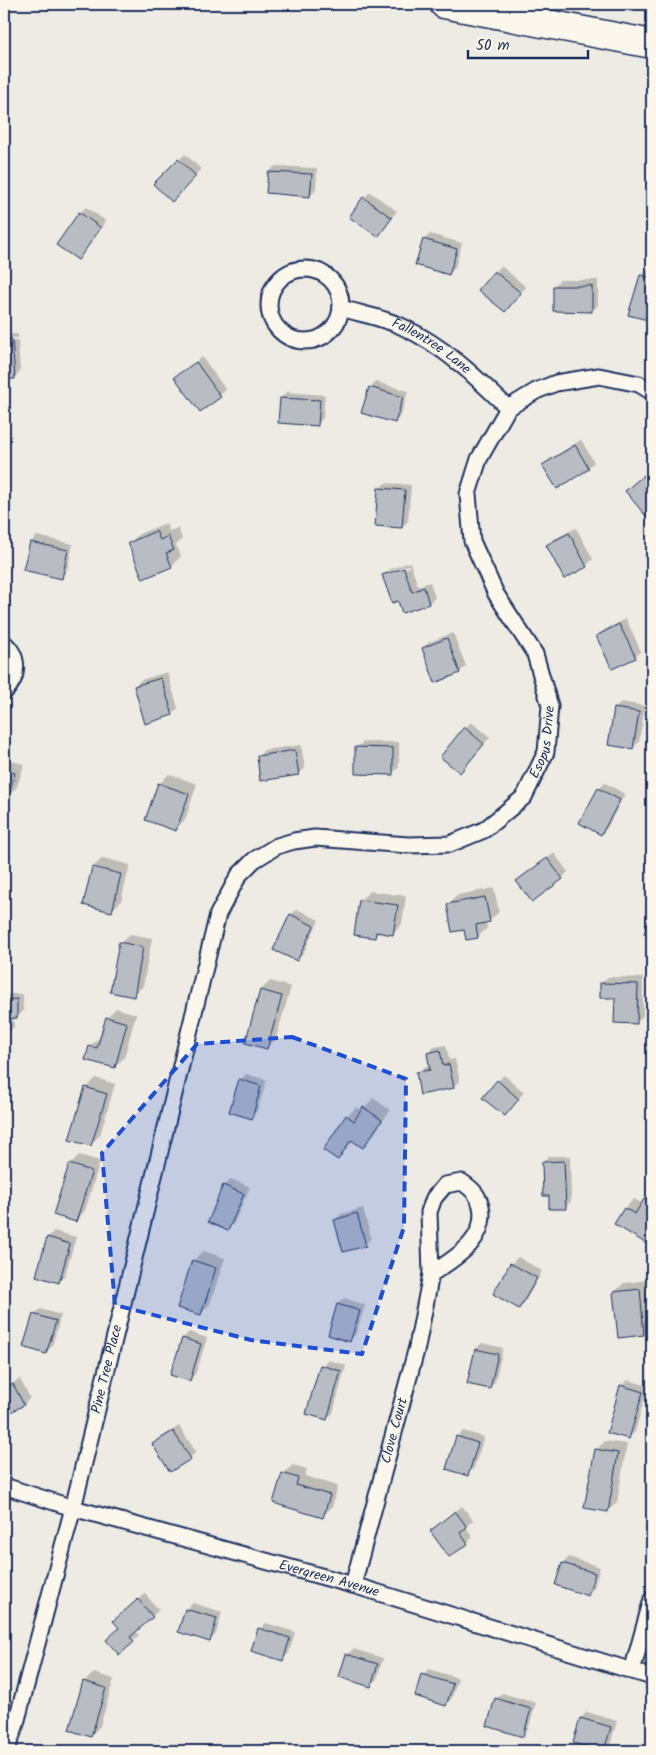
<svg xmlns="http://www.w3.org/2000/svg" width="656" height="1755" font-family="Kalam,sans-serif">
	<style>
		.shadow { fill: #0003; fill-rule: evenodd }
		.building { fill: #b9bcc3; stroke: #1b2f5e }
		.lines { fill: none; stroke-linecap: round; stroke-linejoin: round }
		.street-casing { stroke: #1b2f5e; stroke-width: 19 }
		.highway-casing { stroke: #1b2f5e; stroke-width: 31 }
		.street { stroke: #fbf7ec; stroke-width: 15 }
		.highway { stroke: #fbf7ec; stroke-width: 28 }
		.marked { fill: #1d4ed8; fill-opacity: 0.2; stroke: #1d4ed8; stroke-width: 4; stroke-dasharray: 10 6; stroke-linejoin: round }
		.labels { text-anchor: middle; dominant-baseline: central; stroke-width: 4; stroke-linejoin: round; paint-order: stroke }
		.street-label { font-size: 14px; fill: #1b2f5e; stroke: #fbf7ec }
	</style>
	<rect width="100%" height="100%" fill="#eeebe4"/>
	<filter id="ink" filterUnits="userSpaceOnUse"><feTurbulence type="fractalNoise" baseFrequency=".02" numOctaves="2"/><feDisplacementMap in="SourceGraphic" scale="10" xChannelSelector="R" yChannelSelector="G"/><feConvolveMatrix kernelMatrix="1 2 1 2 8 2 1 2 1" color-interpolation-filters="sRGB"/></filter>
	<g filter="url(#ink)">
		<!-- shadow -->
		<path class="shadow" d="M185 154 201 169 172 200 155 184Z
			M275 166 317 168 316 190 310 196 269 172Z
			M370 192 397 211 378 236 364 198Z
			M86 207 106 221 78 259 80 213Z
			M430 234 462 243 455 268 449 274 424 240Z
			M501 266 526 287 511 304 480 289Z
			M650 266 652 267V320L630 314 641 275Z
			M560 280H598V305L592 311 554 286Z
			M4 334H18V338H4Z
			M18 340 20 371 14 378H4V341Z
			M202 357 226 390 200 411 176 377Z
			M376 382 408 391 401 415 395 422 370 388Z
			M287 392 325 395 323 418 317 425 281 398Z
			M581 440 594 462 588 468 544 465 550 459Z
			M650 470 652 473V517L650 519 632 485Z
			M385 483 411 485 408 521 402 527 379 489Z
			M166 523 169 531 178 528 182 539 176 545 181 556 172 566 144 577 130 543 139 534Z
			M576 528 593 559 586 566 565 577 548 545 554 539Z
			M37 536 73 544 67 571 61 577 31 542Z
			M410 562 418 586 430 582 435 597 429 603 399 599 384 575 390 569ZM410 565V567L389 574V571Z
			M626 619 641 651 635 657 597 636 604 630Z
			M453 633 466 666 460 672 423 649 429 642Z
			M167 672 178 708 172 714 135 686 141 680Z
			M621 702 645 706 639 742 633 748 615 709Z
			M471 722 490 737 466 766 442 756Z
			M363 742H399V767L393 773 356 748Z
			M301 745 305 768 299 774 258 757 264 750Z
			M4 759 24 764 17 787 8 796 4 795Z
			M169 774 197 784 185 820 175 829 159 784Z
			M605 783 625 794 607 828 601 834 599 789Z
			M554 853 568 872 562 878 524 875Z
			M103 858 130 865 121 901 112 910 93 867Z
			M494 888 499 912 489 921 486 922 487 928 478 937 465 929 448 904 458 895Z
			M370 891 406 896 402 924 393 934 380 932 374 937 360 900Z
			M297 909 319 920 303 954 297 960 291 915Z
			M130 934 152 938 143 986 134 995 121 943Z
			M608 977 643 978V1016L636 1023 616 997 602 983Z
			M270 981 291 987 276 1038 267 1048 261 990Z
			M4 994H23V1011L17 1017H13L14 1027 7 1033H4Z
			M116 1008 136 1014 124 1058 114 1067 87 1059 90 1046 100 1037H101L107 1018Z
			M446 1045 449 1060 455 1059 460 1081 453 1087 417 1073 424 1067 430 1065 428 1053 434 1047Z
			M246 1074 267 1080 257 1111 251 1117 240 1080Z
			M504 1075 524 1092 511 1108 498 1081Z
			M96 1078 115 1084 100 1135 90 1145 86 1088Z
			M373 1098 390 1110 372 1137 363 1147 353 1140 338 1158 347 1116 356 1107 362 1111Z
			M79 1155 100 1161 85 1211 76 1220 70 1164Z
			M549 1156H570L571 1201 565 1208 550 1195 543 1163Z
			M231 1179 250 1187 234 1223 228 1229 209 1221 224 1186Z
			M652 1193V1237L647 1242 625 1208 634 1199 643 1204Z
			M363 1208 371 1238 365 1244 335 1220 341 1214Z
			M54 1231 76 1237 65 1275 59 1281 48 1237Z
			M203 1251 225 1258 210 1304 201 1314 193 1261Z
			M518 1257 542 1271 525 1302 519 1308 494 1294 512 1263Z
			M649 1280 652 1325 644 1334 619 1336 614 1292 624 1283Z
			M344 1298 365 1305 356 1334 350 1340 329 1334 338 1304Z
			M40 1309 61 1315 52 1346 46 1352 34 1315Z
			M189 1332 207 1338 196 1373 190 1379 183 1338Z
			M482 1343 503 1348 495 1382 489 1388 468 1383 476 1349Z
			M328 1360 346 1365 333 1413 326 1419 321 1366Z
			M20 1379 30 1398 24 1404 4 1415V1388Z
			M628 1380 648 1386 635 1432 628 1438 621 1386Z
			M179 1426 196 1452 190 1458 154 1444 160 1438Z
			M463 1431 484 1437 474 1468 468 1474 457 1437Z
			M605 1441 627 1444 617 1502 608 1511 596 1450Z
			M293 1465 307 1469 305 1476 338 1486 332 1507 323 1516 283 1474Z
			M462 1506 473 1520 466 1527 473 1537 467 1543 431 1531Z
			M569 1557 600 1567 594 1588 588 1594 563 1563Z
			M145 1594 159 1610 135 1631 139 1635 133 1641 120 1628 121 1615Z
			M193 1603 222 1612 216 1634 210 1640 180 1631 186 1609Z
			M266 1623 295 1632 289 1653 283 1659 260 1629Z
			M353 1649 383 1658 377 1679 370 1685 347 1655Z
			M429 1669 458 1678 452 1698 446 1704 422 1675Z
			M94 1673 114 1679 100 1726 91 1735 84 1682Z
			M502 1693 536 1703 528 1730 522 1736 496 1699Z
			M587 1712 617 1721 610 1745 603 1751 581 1718Z"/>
		<!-- building -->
		<path class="building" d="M178 159 196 176 172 202 153 184Z
			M268 172 312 174 310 197 266 193Z
			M363 197 392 218 378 237 349 217Z
			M79 212 101 228 78 260 56 245Z
			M423 239 457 249 449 275 415 265Z
			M494 271 521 293 505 312 478 290Z
			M640 275 652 278V321L628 315Z
			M553 286H592V312L553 311Z
			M12 339 15 379H4V340Z
			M196 362 221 397 200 412 174 377Z
			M369 387 403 397 395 423 361 413Z
			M280 398 320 400 318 426 278 423Z
			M575 445 589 469 557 489 542 465Z
			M644 475 652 486V518L650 521 625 491Z
			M378 488 405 490 402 528 375 526Z
			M156 531 160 540 168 536 174 550 166 553 172 567 143 579 128 543Z
			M569 533 587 567 564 579 546 545Z
			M30 542 68 550 62 579 23 570Z
			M404 568 412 592 424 587 429 604 402 613 398 601 392 603 382 575Z
			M619 624 636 658 612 669 596 636Z
			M447 638 460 673 435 683 422 648Z
			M161 678 173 715 145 724 134 686Z
			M614 708 639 712 633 749 608 745Z
			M464 727 484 744 460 773 440 757Z
			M355 747 393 748V775L355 774Z
			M295 750 299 775 260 781 257 756Z
			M4 770 15 773 8 798 4 796Z
			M158 783 189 794 176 831 145 820Z
			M598 788 620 800 601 835 579 823Z
			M547 858 563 879 532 902 516 881Z
			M92 867 121 874 112 912 83 905Z
			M485 897 490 922 476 925 478 938 466 940 464 930 452 932 447 904Z
			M359 900 398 905 393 935 376 932 375 938 354 935Z
			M652 904V936L644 934Z
			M290 914 314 926 297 961 273 950Z
			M119 942 143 947 134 997 110 992Z
			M600 983 638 984 637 1024 614 1023 615 998H600Z
			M260 990 282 996 267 1049 245 1043Z
			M17 999V1018L7 1019 8 1034H4V1000Z
			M106 1017 127 1023 115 1068 85 1060 89 1046 97 1048Z
			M440 1050 443 1066 449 1064 454 1088 420 1095 416 1072 430 1070 427 1053Z
			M239 1079 261 1086 252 1119 229 1112Z
			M497 1080 519 1099 505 1116 482 1098Z
			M85 1087 107 1094 91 1146 69 1140Z
			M363 1107 382 1120 363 1148 351 1140 338 1160 323 1150 346 1115 354 1121Z
			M564 1161 566 1209H549V1196H543L542 1162Z
			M69 1164 92 1171 76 1222 53 1215Z
			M223 1185 244 1194 228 1231 208 1222Z
			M644 1199 652 1204V1236L647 1244 614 1224 624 1208 635 1214Z
			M357 1213 366 1246 343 1252 334 1220Z
			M47 1237 70 1244 59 1283 36 1276Z
			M192 1260 216 1268 201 1315 177 1308Z
			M510 1263 537 1278 519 1309 493 1294Z
			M640 1289 644 1335 618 1338 613 1292Z
			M337 1304 360 1311 350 1342 328 1335Z
			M33 1314 56 1321 46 1354 23 1347Z
			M182 1338 201 1344 190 1381 170 1375Z
			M475 1349 498 1354 490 1389 467 1384Z
			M320 1365 341 1371 327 1420 306 1414Z
			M13 1384 24 1405 4 1416V1389Z
			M620 1385 643 1392 629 1439 607 1433Z
			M173 1431 191 1459 170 1472 152 1444Z
			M456 1436 478 1443 468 1476 446 1469Z
			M595 1449 618 1453 608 1512 584 1508Z
			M282 1473 298 1478 296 1485 330 1495 323 1518 273 1503Z
			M455 1511 467 1527 460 1533 468 1544 449 1557 430 1531Z
			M562 1563 595 1573 588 1596 555 1585Z
			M138 1599 153 1617 130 1637 134 1642 119 1655 106 1640 119 1628 113 1621Z
			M185 1609 217 1618 210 1642 178 1632Z
			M258 1628 290 1638 283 1661 251 1651Z
			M346 1654 378 1664 371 1687 339 1677Z
			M421 1674 453 1684 446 1706 415 1696Z
			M83 1681 106 1688 91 1737 69 1730Z
			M495 1698 531 1709 523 1737 487 1726Z
			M580 1718 611 1727 604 1751 573 1743Z"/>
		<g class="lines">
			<defs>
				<g id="street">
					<circle cx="305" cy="305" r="36"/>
					<path id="s1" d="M341 308C361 314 384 318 403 327 444 346 476 377 508 408"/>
					<path d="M4 643C20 657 19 678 4 692"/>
					<path d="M462 1182C472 1189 478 1194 481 1206 488 1240 455 1258 431 1274L429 1212 434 1198 445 1185Z"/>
					<path id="s2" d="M4 1486 73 1508 353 1585 652 1677"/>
					<path id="s3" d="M353 1585 417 1347 431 1274"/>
					<path d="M632 1671 652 1599"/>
					<path id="s4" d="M6 1751 15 1727 73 1508 218 914 239 875 254 860 277 846 294 841 315 838 408 845 450 844 484 830 524 797 546 752 550 706 535 654 496 594 472 541 468 494 479 459 508 408 536 391 556 383 599 376 639 384 652 392"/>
				</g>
				<path id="highway" d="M444 4 652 44"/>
			</defs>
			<!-- street casing -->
			<use href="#street" class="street-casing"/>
			<!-- highway casing -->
			<use href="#highway" class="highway-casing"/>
			<!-- street -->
			<use href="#street" class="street"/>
			<!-- highway -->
			<use href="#highway" class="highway"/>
		</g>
	</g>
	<!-- marked area -->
	<path class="marked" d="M292 1037 406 1079 404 1227 362 1354 251 1340 115 1305 102 1153 197 1044Z"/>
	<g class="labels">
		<!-- street labels -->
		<g class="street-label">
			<text stroke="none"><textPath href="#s1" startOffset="99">Fallentree Lane</textPath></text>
			<text stroke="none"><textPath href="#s4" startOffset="1278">Esopus Drive</textPath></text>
			<text stroke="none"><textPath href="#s4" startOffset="395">Pine Tree Place</textPath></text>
			<text stroke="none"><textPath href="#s3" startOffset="160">Clove Court</textPath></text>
			<text stroke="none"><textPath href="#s2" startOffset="338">Evergreen Avenue</textPath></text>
		</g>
	</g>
	<!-- margin -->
	<rect width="656" height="1755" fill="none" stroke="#fbf7ec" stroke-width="20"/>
	<rect x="10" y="10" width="636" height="1735" fill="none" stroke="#1b2f5e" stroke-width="2" filter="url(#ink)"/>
	<!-- scale -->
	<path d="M468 50v8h120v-8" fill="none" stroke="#1b2f5e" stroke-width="2.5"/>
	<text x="476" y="50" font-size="15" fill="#1b2f5e" stroke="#fbf7ec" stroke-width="4" paint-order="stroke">50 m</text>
</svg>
